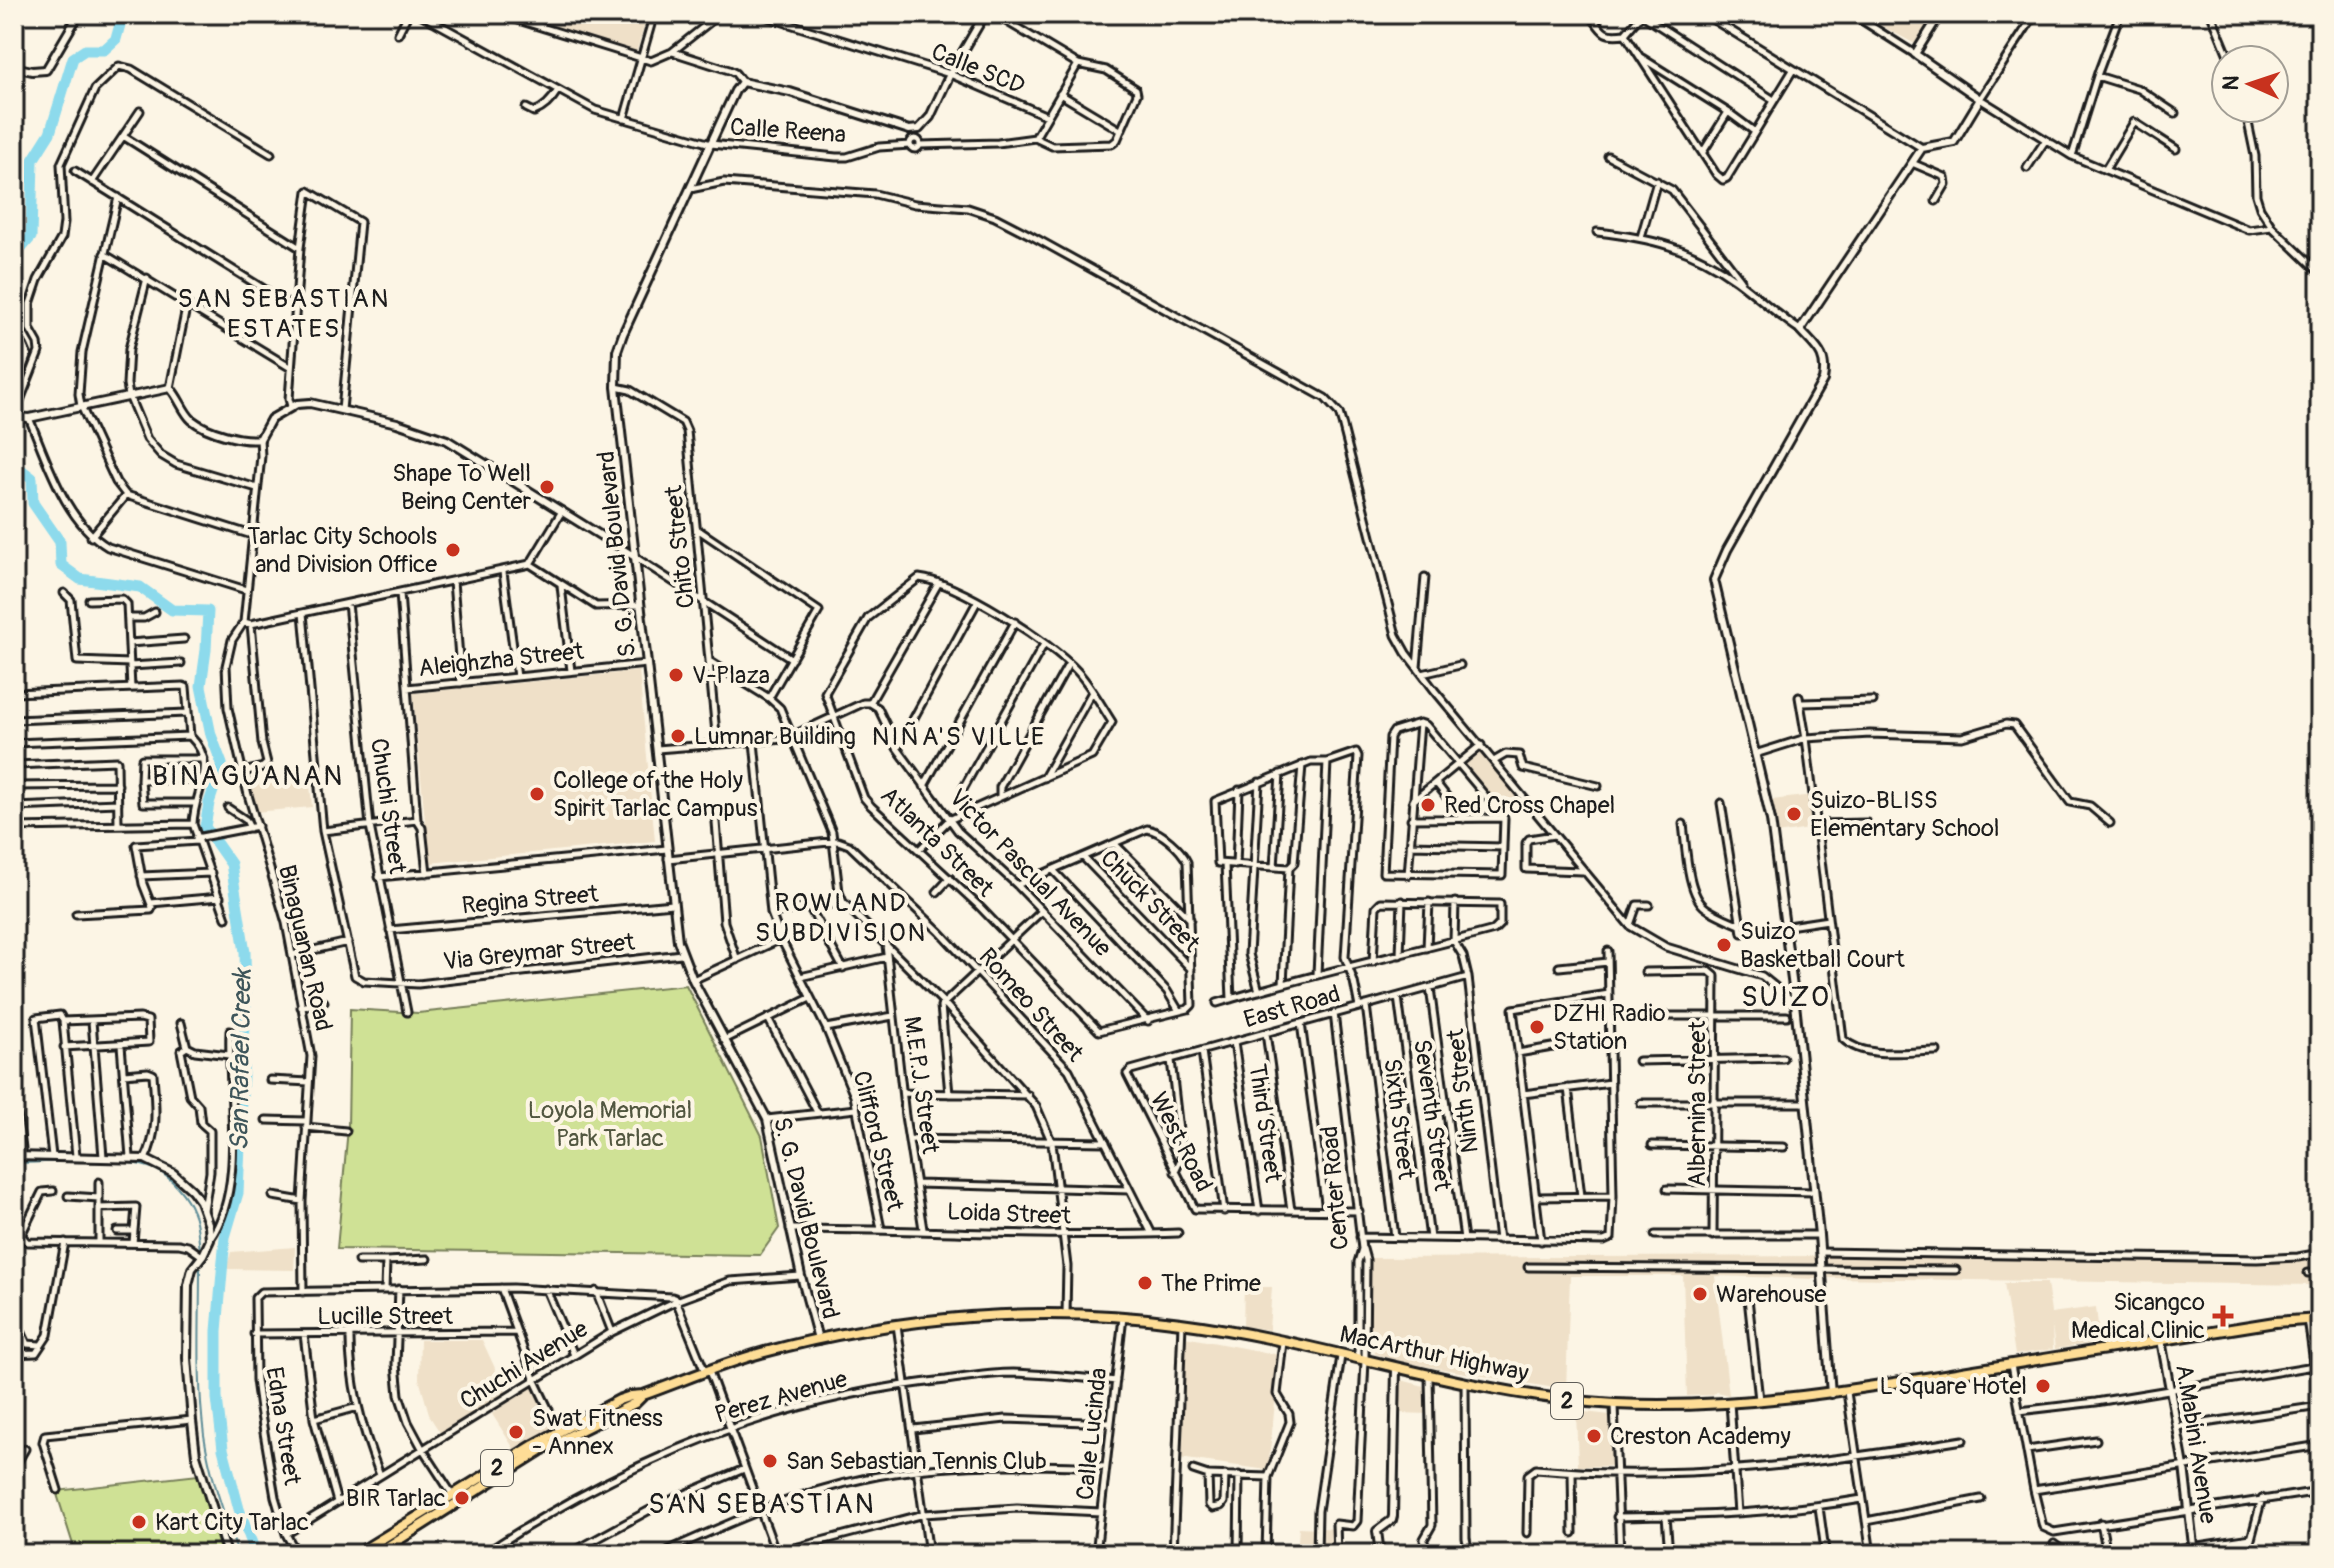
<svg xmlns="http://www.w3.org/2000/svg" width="2334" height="1568" font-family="Pangolin,sans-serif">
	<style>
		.built { fill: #efe0c8 }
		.green { fill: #cfe195; stroke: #767e58; stroke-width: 2 }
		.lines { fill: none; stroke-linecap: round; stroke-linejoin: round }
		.stream { stroke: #608e99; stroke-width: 2 }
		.river { stroke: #8ddaec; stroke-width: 11 }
		.minor-casing { stroke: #1c1c1c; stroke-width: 11 }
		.tertiary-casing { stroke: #1c1c1c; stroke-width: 12 }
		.trunk-casing { stroke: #1c1c1c; stroke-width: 14 }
		.minor { stroke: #fcf5e5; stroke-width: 5 }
		.tertiary { stroke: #fcf5e5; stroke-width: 6 }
		.trunk { stroke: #fedd96; stroke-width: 8 }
		.poi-dot { fill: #c8321e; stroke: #fcf5e5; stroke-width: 3 }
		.labels { text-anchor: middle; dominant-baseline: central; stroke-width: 8; stroke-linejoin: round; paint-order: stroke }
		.shield { fill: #fcf5e5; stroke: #5f5d58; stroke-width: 2 }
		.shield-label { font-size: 22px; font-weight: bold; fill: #1c1c1c }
		.street-label { font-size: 24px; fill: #1c1c1c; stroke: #fcf5e5 }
		.poi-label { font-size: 24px; fill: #1c1c1c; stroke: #fcf5e5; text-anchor: start }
		.park-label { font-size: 24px; fill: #525740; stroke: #fcf5e5 }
		.neighbourhood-label { font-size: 26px; letter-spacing: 2px; fill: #1c1c1c; stroke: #fcf5e5 }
		.water-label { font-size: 26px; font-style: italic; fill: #3e555a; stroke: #fcf5e5 }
		.quarter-label { font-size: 28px; letter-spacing: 2px; fill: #1c1c1c; stroke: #fcf5e5 }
	</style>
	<rect width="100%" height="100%" fill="#fcf5e5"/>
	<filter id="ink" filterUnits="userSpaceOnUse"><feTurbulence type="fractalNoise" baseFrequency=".0125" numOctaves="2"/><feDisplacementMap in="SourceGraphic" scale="16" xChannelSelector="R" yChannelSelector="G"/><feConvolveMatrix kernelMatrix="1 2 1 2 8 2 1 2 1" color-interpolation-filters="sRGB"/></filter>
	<g filter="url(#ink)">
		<!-- built -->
		<path class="built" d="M537 14H648L636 53 535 22Z
			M1860 14H1936L1917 45Z
			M639 671 655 841 429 863 413 693Z
			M1479 752 1518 798 1503 813 1463 764Z
			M309 773 312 807 255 812 245 781Z
			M1812 795 1815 828 1777 834 1772 800Z
			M295 1247 294 1270 226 1269 231 1252Z
			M1825 1254 2150 1261 2257 1259 2320 1254V1285L1827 1278Z
			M1818 1256 1820 1279 1715 1276 1729 1395 1717 1392 1711 1395 1687 1396 1683 1276H1570L1566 1390 1407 1363 1375 1354 1371 1347 1368 1317 1370 1258Z
			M2004 1283H2047L2051 1313 2096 1307 2100 1342 2055 1349 2052 1325 2053 1349 2015 1355Z
			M1244 1287H1272L1269 1330 1243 1326Z
			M1185 1337 1280 1355 1268 1470 1179 1458Z
			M420 1340H482L506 1392 441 1434 430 1417 419 1379Z
			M1401 1380 1428 1387 1429 1414 1400 1413Z
			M532 1385 555 1427 516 1452 492 1414Z
			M1576 1411 1610 1415 1612 1466H1578Z
			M1299 1527 1340 1529V1554H1297Z"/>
		<!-- green -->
		<path class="green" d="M686 985 762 1136 779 1228 760 1255 337 1249 348 1128 350 1009 418 1013Z
			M198 1475 221 1554H76L56 1491Z"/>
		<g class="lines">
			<!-- stream -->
			<path class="stream" d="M14 1163C50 1163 126 1155 157 1170 172 1178 187 1196 193 1212 198 1223 198 1237 200 1249
				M200 1269C200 1324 197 1380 204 1435 210 1476 225 1516 238 1554"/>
			<!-- river -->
			<path class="river" d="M14 257 31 237 33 160 50 133 73 58 85 50H104L116 39 123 14
				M14 475 20 469 32 478 33 503 60 542 61 565 80 579 140 587 172 610 208 611 206 650 201 686 211 735 222 764 209 803 205 827 231 864 245 952 246 999 238 1193 225 1237 217 1331V1398L223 1449 239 1509 256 1554"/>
			<defs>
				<path id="minor" d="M420 14 595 110 711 144 836 157H847L879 147 910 145
					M499 14 651 61 672 52 720 14
					M758 14 950 74 1047 116
					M1590 14C1603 32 1602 37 1625 34L1641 15
					M1704 14 1922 148
					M1852 14 1915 54
					M2035 14 1980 99 2072 156 2249 230 2272 227
					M2211 14 2230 60
					M1642 15 1774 100
					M1715 21 1720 14
					M398 34 408 14
					M1625 34 1716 174 1723 180 1727 178 1793 70
					M673 52 729 70 735 73 742 82
					M1642 58 1728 112 1755 132
					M2097 76 2139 89 2175 113
					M1060 94 1120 130
					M526 108 534 112C545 108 552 100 558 90
					M2245 108 2255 156 2256 195 2260 208 2272 227 2320 273
					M624 119 654 14
					M123 136 300 248
					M1035 138 1078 64
					M910 144a5 5 0 1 1 10 0a5 5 0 1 1-10 0Z
					M920 145 998 143 1035 138 1052 146 1112 144 1117 140 1137 94 1136 89 1106 70 1078 64 994 14
					M1703 152 1728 112
					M1608 156 1672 190 1741 280
					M2072 156 2098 73 2120 14
					M1912 163 1945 177 1946 184 1936 201
					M2027 168 2045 141
					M2105 170 2134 122 2176 149
					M75 171 296 309
					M92 182 140 111
					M690 189 724 182 875 194 915 204 968 208 995 217 1030 235 1325 398 1339 413 1342 423 1396 635 1406 653 1435 691 1630 926 1666 947 1762 976 1794 1002
					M118 197 82 352 79 394 81 406 116 482 126 495 252 535
					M1597 232C1651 238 1692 248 1736 280 1758 296 1777 315 1800 330
					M1641 237 1657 181
					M104 254 291 368
					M147 278 129 349 127 384 129 396 147 439 161 455 176 464 257 488
					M616 387 630 390 683 422 687 431 717 744
					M170 388 187 303
					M291 406 289 399 300 248 308 191 360 222 342 410
					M14 416 39 352 38 343 30 329V304L38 280 62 237 64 222 61 164 95 89 119 66 131 69 271 154
					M29 418C48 463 65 521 108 547L246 590
					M697 529 819 611 769 698
					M91 537 126 495
					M635 557 792 659
					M530 564 562 511
					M503 572 517 677
					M453 581 461 683
					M561 586 571 671
					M64 593 71 600 77 661 130 663
					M400 593 417 820 422 828 427 873
					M89 600 122 599 127 604 131 688
					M348 603 370 826 407 1012
					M303 613 323 831 355 976 364 981 418 984 681 954
					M128 618H144L155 612
					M244 622 232 640 226 666 228 708 248 795 286 923 311 1056 302 1201 303 1292
					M244 622 251 624 530 564 596 606 640 605
					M244 622 261 456 260 439
					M129 643 184 639
					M709 661 769 698 780 708 832 832 839 892 843 902 944 1003 1036 1106 1052 1143 1067 1266 1066 1314
					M130 666 181 663
					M1417 667 1425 577
					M1422 674 1460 665
					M407 688 647 664
					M14 693 183 686 186 687 190 736 14 743
					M1799 697 1806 738 1870 734 1962 737 2006 724 2014 725 2070 802 2090 806 2110 823
					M870 703 878 708 897 748 958 831 1017 885 1148 1021
					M870 703 938 584
					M1802 703 1873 701
					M14 720 187 713
					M1420 723 1426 725 1504 818
					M190 736C220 766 194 789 193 824
					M754 742 771 913 781 939 826 1028 854 1096 881 1229
					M898 747 977 602
					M657 749 785 739 863 703H870
					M1755 754 1806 738 1843 1039C1865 1060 1909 1051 1937 1051
					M1494 761 1506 754 1519 755 1523 768 1598 786
					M14 765 117 761 118 825
					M243 772 263 767 267 763 262 743 251 624
					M1044 778 1092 692
					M141 780 142 759H204
					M1436 783 1464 819
					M14 786 118 785
					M924 786 1015 622
					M1000 796V787L1069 663
					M1413 801 1481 745
					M195 803H143L141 780 205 779
					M1721 803 1742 933 1828 920
					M14 807 118 803
					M228 808 246 820 250 828
					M969 809 962 796 963 789 1044 644
					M1411 819 1504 818 1502 875 1383 873 1390 737 1394 731 1420 723
					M716 822 724 922 737 960
					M1683 824C1686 846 1687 895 1706 908 1716 915 1729 920 1740 925
					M1818 824 1867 823
					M14 827 193 824 226 918
					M323 831 417 820
					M1554 835 1529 839 1526 843V869L1582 871
					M196 838 258 826
					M1115 844 1190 919
					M1410 845 1503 847
					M919 850 949 820 1092 756 1112 722C1101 705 1091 686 1077 671 1051 642 957 582 919 578L868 618 825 693 864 798 871 806 979 906 1099 1031 1188 1009 1192 1005 1187 862C1181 849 1161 831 1147 829L1017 885
					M1083 857 1191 969
					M668 859 838 841 849 845 940 932 1069 1070 1152 1234
					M1225 864 1231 999
					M1236 865 1239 790
					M1274 867 1280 774
					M1289 868 1218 863 1215 801 1311 762H1327L1356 752 1358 756 1345 957 1354 982 1359 1007
					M1053 870 1167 991 1179 1011
					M1408 875 1420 723
					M141 876 211 873
					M379 877 667 849
					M937 892 950 878
					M1455 902 1454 941 1463 956 1468 977 1499 1240
					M151 903 220 897
					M809 906 843 968
					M771 913 843 902
					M76 914 151 910 152 907 143 884 136 845 198 841
					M1630 925 1637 905H1649
					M390 930 673 904
					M886 945 905 1116 923 1229
					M1427 948 1429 902
					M292 955 348 942
					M1400 955 1402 901
					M1559 967 1608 962
					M1645 972 1709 971 1715 976 1713 1236
					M1317 974 1327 762
					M800 977 887 957
					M693 980 781 939
					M1283 984 1289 868 1294 863 1302 765
					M1430 988 1464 1239
					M1259 991 1249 954 1259 782
					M1398 997 1430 1238
					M1217 1003C1308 975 1402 955 1494 930L1500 924V904L1381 902 1376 907 1373 962
					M1366 1005 1395 1237
					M301 1007 324 1002
					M1334 1013 1362 1249 1358 1262V1358
					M1649 1016H1787
					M768 1018 817 1112
					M63 1021 140 1018 148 1020 149 1042 64 1047
					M92 1021 103 1157
					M181 1023 187 1047
					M1301 1023 1326 1210
					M826 1028 893 1016
					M1266 1033 1291 1210
					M724 1040 810 998
					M1234 1042 1259 1211
					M121 1045 130 1157
					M1202 1051 1224 1211
					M1518 1053 1610 1037
					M1171 1060 1182 1157 1175 1172
					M1638 1061 1783 1058
					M124 1074 148 1072 153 1074C155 1104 159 1132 145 1159
					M270 1080 309 1082
					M1568 1088 1581 1196
					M14 1091 23 1156
					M903 1093 1028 1095
					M949 1094 941 1006 1042 911
					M1523 1094 1611 1083
					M1641 1103H1805
					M767 1119 856 1109
					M266 1120 306 1121
					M306 1127 346 1131
					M909 1139 1106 1142
					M1652 1145 1784 1147
					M52 1156 36 1018 60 1015 63 1021 76 1156
					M917 1184 1129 1190
					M1667 1189 1814 1192
					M53 1191 42 1192 23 1231 22 1236 27 1242 179 1244 188 1246 202 1256
					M68 1196 99 1198
					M273 1196 302 1201
					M1536 1197 1613 1196
					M99 1208 136 1207 133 1243
					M204 1210 210 1172V1131L201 1123 199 1106 190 1096 181 1051 187 1047 195 1051 229 1055
					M1359 1211 1195 1209 1127 1074 1131 1070 1468 977
					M790 1229C920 1229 1049 1238 1178 1233
					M117 1231H134
					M1655 1235H1819
					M1360 1237 1604 1241 1611 1238 1613 1196 1608 951
					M210 1239C247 1187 227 1093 230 1031
					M1541 1241 1513 1009 1609 994
					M99 1243V1182
					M1820 1252 2257 1259 2298 1257 2320 1253
					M358 1261H386L385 1290
					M386 1261 427 1259
					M1528 1267 1956 1270
					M2308 1273H2320
					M501 1288 535 1381 559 1431
					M399 1289 396 1364 399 1395 408 1422 422 1448 452 1494
					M546 1289 574 1355
					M596 1291 612 1332
					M1748 1298 1759 1400
					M2308 1319 2320 1407
					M897 1325 929 1554
					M21 1331 27 1344 40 1345
					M350 1333C349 1382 362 1430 380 1475
					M254 1334 516 1332
					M304 1334 314 1419 337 1502
					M14 1354 36 1353 48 1335 65 1242
					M2011 1365 2034 1490 2043 1527 2054 1532 2320 1491
					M709 1371 776 1553
					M1465 1383 1466 1538 1469 1554
					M1847 1392 1871 1554
					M1730 1403 1738 1513
					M1614 1405 1620 1554
					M2019 1411 2096 1402 2320 1365
					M314 1419 358 1407
					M2177 1427 2320 1406
					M913 1429 1006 1419 1111 1423
					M2027 1450 2096 1440
					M14 1468 25 1449
					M1193 1470 1208 1475 1268 1477
					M1572 1472 1573 1533
					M1208 1475 1209 1505 1213 1508 1221 1506 1224 1502 1225 1475
					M58 1490 43 1442 45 1435 192 1420
					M2034 1490 2320 1445
					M1666 1516 1669 1554
					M1617 1517C1699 1516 1781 1513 1862 1499
					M1866 1521 1981 1499
					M2101 1523 2107 1554
					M1527 1533 1528 1475 1536 1469C1679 1482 1823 1463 1963 1440
					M286 1534 612 1332 676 1301 730 1281 801 1276
					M2054 1544 2067 1554
					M297 1554 286 1534 275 1497 260 1409 256 1380 255 1298 261 1292 513 1288 672 1297 675 1298 705 1372
					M484 1554C623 1462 779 1396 946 1380 968 1377 991 1373 1013 1373 1047 1374 1082 1378 1116 1381
					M569 1554 657 1506 744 1469
					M660 1554C727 1524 794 1493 867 1478 947 1462 1026 1464 1106 1467
					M772 1554 924 1514 1017 1508 1101 1512
					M990 1554H1052
					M1096 1554 1123 1317
					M1173 1554 1182 1323
					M1238 1554 1239 1475
					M1266 1554 1268 1477 1290 1422 1289 1414 1277 1394 1283 1342
					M1317 1554 1318 1511 1341 1356
					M1337 1554 1336 1524 1353 1526 1357 1521 1365 1361 1366 1260 1363 1249
					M1425 1554 1424 1539 1432 1525 1429 1376
					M1796 1554 1825 1550 1819 1507
					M2145 1554 2251 1538
					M2247 1554 2262 1498"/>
				<path id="tertiary" d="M14 67 32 71 46 70 79 14
					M14 341 23 346 27 355 14 390
					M14 417 29 418 170 388C179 397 183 412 192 420 207 432 242 442 260 439L271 419 297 404 310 403 397 423 447 440 635 557
					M14 1156 145 1159 173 1173 192 1190 200 1201 209 1226 210 1240 203 1255 192 1269 188 1285 187 1358 192 1421 196 1455 227 1554
					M818 1339 801 1276 767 1119 693 980 678 941 616 387 617 351 623 334 735 91 742 82 790 92 909 130 919 129 930 117 950 74 985 14
					M2161 1340 2184 1466 2194 1554
					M1831 1394 1819 1235 1795 1003 1771 820 1714 580 1727 550 1823 380C1828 354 1816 348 1800 330L1922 148 1954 142 1980 99 1915 54 1940 14
					M1380 1554 1377 1531 1392 1520 1393 1516 1396 1369"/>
				<path id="trunk" d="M357 1554 534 1445 619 1400 631 1396 643 1395C682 1381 721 1364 761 1353 897 1316 1041 1304 1181 1323 1328 1342 1467 1396 1615 1404 1733 1410 1847 1391 1962 1372 2066 1355 2171 1339 2275 1322L2320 1319
					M376 1554 541 1450 635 1403 643 1395"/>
			</defs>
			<!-- minor casing -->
			<use href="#minor" class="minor-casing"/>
			<!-- tertiary casing -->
			<use href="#tertiary" class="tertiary-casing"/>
			<!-- trunk casing -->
			<use href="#trunk" class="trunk-casing"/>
			<!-- minor -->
			<use href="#minor" class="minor"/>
			<!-- tertiary -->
			<use href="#tertiary" class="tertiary"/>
			<!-- trunk -->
			<use href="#trunk" class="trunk"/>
		</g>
	</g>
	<!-- markers -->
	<g class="poi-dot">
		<circle cx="547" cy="487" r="8"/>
		<circle cx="453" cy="550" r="8"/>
		<circle cx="676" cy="675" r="8"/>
		<circle cx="678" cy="736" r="8"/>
		<circle cx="537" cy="794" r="8"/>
		<circle cx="1428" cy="805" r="8"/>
		<circle cx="1794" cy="814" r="8"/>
		<circle cx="1724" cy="945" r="8"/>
		<circle cx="1537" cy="1027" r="8"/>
		<circle cx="1145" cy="1283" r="8"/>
		<circle cx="1700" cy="1294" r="8"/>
		<path d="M2219 1304h8v8h8v8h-8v8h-8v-8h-8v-8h8z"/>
		<circle cx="2043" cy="1386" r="8"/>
		<circle cx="516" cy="1432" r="8"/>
		<circle cx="1594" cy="1436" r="8"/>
		<circle cx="770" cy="1461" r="8"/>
		<circle cx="462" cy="1498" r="8"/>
		<circle cx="139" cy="1522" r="8"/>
	</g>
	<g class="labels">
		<!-- shield labels -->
		<g class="shield">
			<rect x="1551" y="1383" width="32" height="36" rx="6"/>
			<rect x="481" y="1450" width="32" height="36" rx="6"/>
		</g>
		<g class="shield-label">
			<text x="1567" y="1401">2</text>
			<text x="497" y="1468">2</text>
		</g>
		<!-- street labels -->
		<g class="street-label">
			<text transform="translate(978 69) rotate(22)">Calle SCD</text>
			<text transform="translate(788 131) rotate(4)">Calle Reena</text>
			<text transform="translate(680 547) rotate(-96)">Chito Street</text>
			<text transform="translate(617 554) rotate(-96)">S. G. David Boulevard</text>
			<text transform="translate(501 660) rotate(-6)">Aleighzha Street</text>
			<text transform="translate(388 806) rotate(82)">Chuchi Street</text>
			<text transform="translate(937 842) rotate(44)">Atlanta Street</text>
			<text transform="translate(1030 873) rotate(46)">Victor Pascual Avenue</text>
			<text transform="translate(530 900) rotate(-5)">Regina Street</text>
			<text transform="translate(1150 901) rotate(46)">Chuck Street</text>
			<text transform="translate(305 948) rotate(77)">Binaguanan Road</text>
			<text transform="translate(539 952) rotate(-6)">Via Greymar Street</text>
			<text transform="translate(1031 1005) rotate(48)">Romeo Street</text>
			<text transform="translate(1292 1007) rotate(-16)">East Road</text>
			<text transform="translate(921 1085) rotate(82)">M.E.P.J. Street</text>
			<text transform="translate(1463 1091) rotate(-97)">Ninth Street</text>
			<text transform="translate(1697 1104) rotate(-90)">Albernina Street</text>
			<text transform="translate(1432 1115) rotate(82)">Seventh Street</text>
			<text transform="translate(1399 1119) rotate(83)">Sixth Street</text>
			<text transform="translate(1265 1123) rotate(82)">Third Street</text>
			<text transform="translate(878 1141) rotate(76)">Clifford Street</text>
			<text transform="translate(1181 1142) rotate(63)">West Road</text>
			<text transform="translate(1335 1188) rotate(-95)">Center Road</text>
			<text transform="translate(1009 1214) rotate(2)">Loida Street</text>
			<text transform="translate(806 1218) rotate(76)">S. G. David Boulevard</text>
			<text x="385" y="1316">Lucille Street</text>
			<text transform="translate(1434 1354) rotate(12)">MacArthur Highway</text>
			<text transform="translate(524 1365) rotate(-32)">Chuchi Avenue</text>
			<text transform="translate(781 1397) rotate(-16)">Perez Avenue</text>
			<text transform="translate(283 1426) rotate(81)">Edna Street</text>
			<text transform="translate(1092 1434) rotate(-84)">Calle Lucinda</text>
			<text transform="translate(2196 1444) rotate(81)">A.Mabini Avenue</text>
		</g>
		<!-- poi labels -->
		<g class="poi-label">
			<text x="531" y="473" text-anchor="end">Shape To Well<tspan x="531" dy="28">Being Center</tspan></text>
			<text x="437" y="536" text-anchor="end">Tarlac City Schools<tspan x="437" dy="28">and Division Office</tspan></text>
			<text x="692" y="675">V-Plaza</text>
			<text x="694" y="736">Lumnar Building</text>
			<text x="553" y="780">College of the Holy<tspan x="553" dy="28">Spirit Tarlac Campus</tspan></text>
			<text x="1810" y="800">Suizo-BLISS<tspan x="1810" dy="28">Elementary School</tspan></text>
			<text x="1444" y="805">Red Cross Chapel</text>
			<text x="1740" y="931">Suizo<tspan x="1740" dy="28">Basketball Court</tspan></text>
			<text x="1553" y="1013">DZHI Radio<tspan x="1553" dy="28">Station</tspan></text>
			<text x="1161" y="1283">The Prime</text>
			<text x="1716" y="1294">Warehouse</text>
			<text x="2205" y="1302" text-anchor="end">Sicangco<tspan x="2205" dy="28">Medical Clinic</tspan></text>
			<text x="2027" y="1386" text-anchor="end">L Square Hotel</text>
			<text x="532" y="1418">Swat Fitness<tspan x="532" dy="28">- Annex</tspan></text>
			<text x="1610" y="1436">Creston Academy</text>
			<text x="786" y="1461">San Sebastian Tennis Club</text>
			<text x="446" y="1498" text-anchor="end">BIR Tarlac</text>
			<text x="155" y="1522">Kart City Tarlac</text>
		</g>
		<!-- park labels -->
		<g class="park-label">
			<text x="610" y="1110">Loyola Memorial<tspan x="610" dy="28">Park Tarlac</tspan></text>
		</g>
		<!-- neighbourhood labels -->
		<g class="neighbourhood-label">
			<text x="284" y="299">SAN SEBASTIAN<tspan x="284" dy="30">ESTATES</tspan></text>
			<text x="959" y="737">NIÑA'S VILLE</text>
			<text x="841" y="903">ROWLAND<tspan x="841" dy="30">SUBDIVISION</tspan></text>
		</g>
		<!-- water labels -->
		<g class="water-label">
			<text transform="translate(241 1060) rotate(-89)">San Rafael Creek</text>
		</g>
		<!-- quarter labels -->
		<g class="quarter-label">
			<text x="248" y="776">BINAGUANAN</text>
			<text x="1786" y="997">SUIZO</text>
			<text x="762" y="1504">SAN SEBASTIAN</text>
		</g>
	</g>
	<!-- margin -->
	<rect width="2334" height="1568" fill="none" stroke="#fcf5e5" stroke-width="48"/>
	<rect x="24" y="24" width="2286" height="1520" fill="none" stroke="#1c1c1c" stroke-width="3" filter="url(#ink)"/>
	<!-- north arrow -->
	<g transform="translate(2250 84) rotate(273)"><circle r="38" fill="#fcf5e5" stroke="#a29e95" stroke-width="2"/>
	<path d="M0-6L14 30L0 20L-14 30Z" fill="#c8321e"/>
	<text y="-12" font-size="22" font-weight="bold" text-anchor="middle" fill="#1c1c1c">N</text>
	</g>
</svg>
